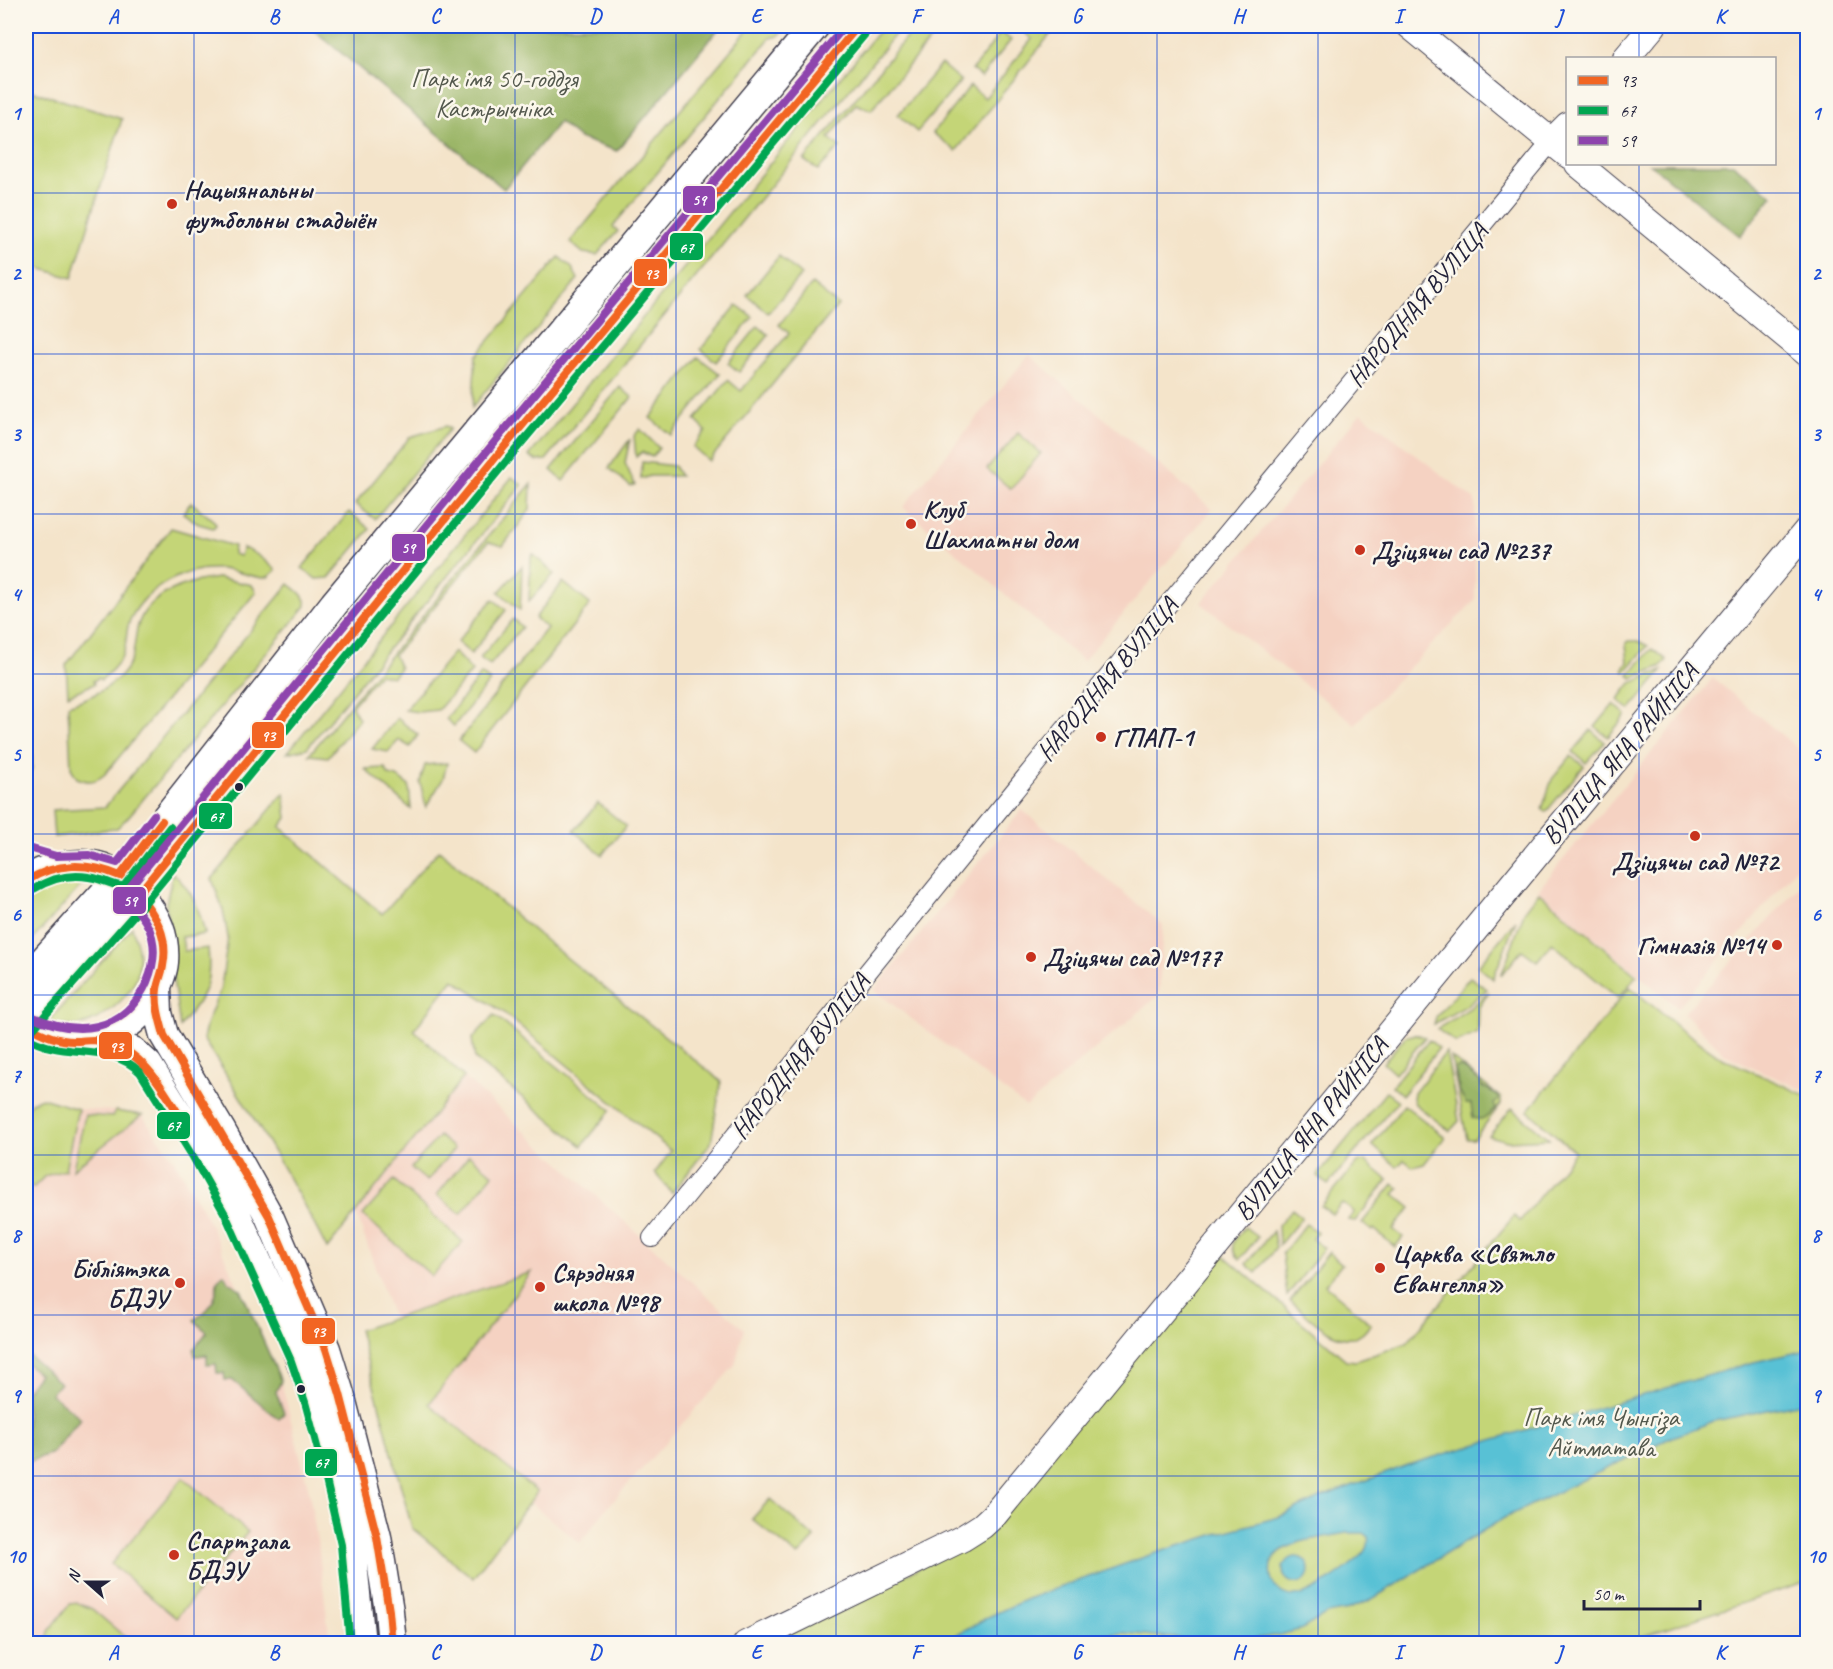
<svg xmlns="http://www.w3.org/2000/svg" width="1833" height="1669" font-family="Caveat,sans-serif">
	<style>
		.built { fill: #f5d2c2 }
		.green { fill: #c4d577; stroke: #737c59; stroke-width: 1.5 }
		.forest { fill: #9bb668; stroke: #5e6c52; stroke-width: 1.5 }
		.water { fill: #59c1d5; stroke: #3e7288; stroke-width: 1.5; fill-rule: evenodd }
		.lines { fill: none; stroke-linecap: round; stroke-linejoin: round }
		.street-casing { stroke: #423f50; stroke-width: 20 }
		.secondary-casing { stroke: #423f50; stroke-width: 28 }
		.primary-casing { stroke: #423f50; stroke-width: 31 }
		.street { stroke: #fff; stroke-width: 18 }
		.secondary { stroke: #fff; stroke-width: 26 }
		.primary { stroke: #fff; stroke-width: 28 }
		.bus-1-casing { stroke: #fbf7ec; stroke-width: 12 }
		.bus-2-casing { stroke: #fbf7ec; stroke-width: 12 }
		.bus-3-casing { stroke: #fbf7ec; stroke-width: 12 }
		.bus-1 { stroke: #f26522; stroke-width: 8 }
		.bus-2 { stroke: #00a651; stroke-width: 8 }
		.bus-3 { stroke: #8e44ad; stroke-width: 8 }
		.grid { fill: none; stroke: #1d4ed8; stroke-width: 1.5; stroke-opacity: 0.55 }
		.poi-dot { fill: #c8321e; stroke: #fbf7ec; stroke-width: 2 }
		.bus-dot { fill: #22223b; stroke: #fbf7ec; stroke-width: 2 }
		.labels { text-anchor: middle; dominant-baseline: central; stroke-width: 5; stroke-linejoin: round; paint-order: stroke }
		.park-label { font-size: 26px; fill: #53584d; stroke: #fbf7ec }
		.poi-label { font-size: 26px; font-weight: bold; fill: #22223b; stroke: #fbf7ec; text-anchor: start }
		.street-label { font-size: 26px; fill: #22223b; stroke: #fbf7ec }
		.line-badge { stroke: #fbf7ec; stroke-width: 2 }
		.badge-label { font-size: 16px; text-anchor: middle; font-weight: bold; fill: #fff }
		.neatline { fill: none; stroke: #1d4ed8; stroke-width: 2 }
		.grid-label { font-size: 20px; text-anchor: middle; font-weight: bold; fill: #1d4ed8 }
	</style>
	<rect width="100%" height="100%" fill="#fbf7ec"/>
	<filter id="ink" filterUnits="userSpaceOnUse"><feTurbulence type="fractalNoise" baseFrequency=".0167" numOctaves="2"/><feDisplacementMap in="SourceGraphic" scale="12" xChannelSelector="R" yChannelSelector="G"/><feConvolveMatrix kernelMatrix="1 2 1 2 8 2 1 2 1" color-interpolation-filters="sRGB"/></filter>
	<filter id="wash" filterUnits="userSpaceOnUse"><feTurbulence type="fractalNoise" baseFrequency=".008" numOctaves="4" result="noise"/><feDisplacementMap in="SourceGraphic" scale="24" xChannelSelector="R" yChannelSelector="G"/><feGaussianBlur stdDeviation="1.35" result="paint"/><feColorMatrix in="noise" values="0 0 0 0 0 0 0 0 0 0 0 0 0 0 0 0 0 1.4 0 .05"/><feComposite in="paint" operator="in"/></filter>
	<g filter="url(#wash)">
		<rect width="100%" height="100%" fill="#f4e4ca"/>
		<!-- built -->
		<path class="built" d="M1029 355 1212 509 1083 661 903 507Z
			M1361 413 1475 500V600L1355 724 1201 603Z
			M1713 678 1807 756V855L1678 1008 1538 890Z
			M1022 810 1163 925 1159 995 1026 1107 874 990Z
			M1807 878V1092L1726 1055 1684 1013Z
			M464 1077 744 1329 735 1365 606 1509 580 1543 430 1422 356 1213Z
			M42 1098 78 1109 115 1111 142 1115 173 1158 207 1218 281 1382 309 1491 319 1552 330 1643 26 1644V1109L32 1102Z"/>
		<!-- green -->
		<path class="green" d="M751 26H787L778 36 770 38 618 220 613 227 618 231 597 255 583 253 570 242Z
			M883 26H902L546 460 537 461 529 456Z
			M916 26H938L940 28 871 110 856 104 829 138 840 147 818 170 804 160Z
			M1023 26H1057L956 151 933 133 970 86 985 98 1032 39 1020 29Z
			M1001 32 1011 40 981 77 972 70Z
			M941 64 961 81 917 132 898 115Z
			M26 89 122 119 72 278 26 264Z
			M779 256 801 275 768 313 747 295Z
			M559 257 572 268 578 279 472 408 476 356Z
			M812 284 838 305 709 461 693 447 706 431 695 420 728 380 741 391 789 333 779 325Z
			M737 305 753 317 716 362 701 349Z
			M758 326 769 335 739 372 728 363Z
			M698 357 720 374 671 435 650 418Z
			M620 387 632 397 563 481 551 470Z
			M446 426 450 429 375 519 355 504 410 437Z
			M640 429 659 448 652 457 642 452 636 457 634 436Z
			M1018 433 1041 453 1011 489 987 469Z
			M630 439 625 463 635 485 630 486 609 468Z
			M642 462 674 466 680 476H650L641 479Z
			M512 477 522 485 307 748 287 753Z
			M531 484 530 510 503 546 488 542 394 655 400 668 392 677 379 674 352 706 359 719 328 757 309 755Z
			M191 502 215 522 216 525 213 528 199 524 183 513Z
			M349 512 370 529 329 578 316 579 302 568Z
			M171 528 234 546 233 554 240 556 243 548C256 552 265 561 276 570L268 577 263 578C249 576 236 571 222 569 186 566 146 587 130 620 126 629 127 638 125 647 123 661 111 671 101 680L98 678 93 681 94 684 68 695 66 665Z
			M533 554 554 574 529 601 531 557Z
			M522 566 520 610 499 592Z
			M218 578 252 585 256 592 105 774C96 782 89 783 77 778L71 768 68 705C89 698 113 688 126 669 135 657 134 643 137 629 145 594 187 581 218 578Z
			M563 582 590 604 474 753 459 741 547 628 535 618Z
			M289 584C296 590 306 595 306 606L129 816 117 828 54 837 52 810 105 807Z
			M493 599 506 610 471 654 457 642Z
			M513 619 522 627 490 665 480 658Z
			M1629 641H1638L1648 646 1625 672 1623 670 1628 662 1626 644Z
			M1652 649 1667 660 1662 666 1632 678 1629 675Z
			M454 652 472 671 438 710 418 712 405 710Z
			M1663 670 1630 710 1618 700 1631 683Z
			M481 674 490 681 454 726 446 719Z
			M26 698 30 700 31 717H28V723H31L32 769 26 783Z
			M1614 704 1626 715 1608 737 1595 727Z
			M397 718 418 735 410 747 399 740 388 752 372 749Z
			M1591 730 1605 742 1586 763 1573 752Z
			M1571 756 1584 766 1546 812 1542 809 1552 779Z
			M447 763 443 779 426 807 420 782 425 765Z
			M385 768 389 775 397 777 409 786 411 809 365 769Z
			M284 793 287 818 280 827 382 914 439 850 547 942 721 1081 711 1143 672 1193 655 1173 671 1151 503 1012 453 979 414 1030 464 1077 327 1249C290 1176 248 1107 203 1039L207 1022 221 988 228 937 223 910 212 879Z
			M598 803 626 826 602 855 574 831Z
			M173 873C193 892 199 907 205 934L182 937 184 951 208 948C212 989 203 995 180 1027L172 972 166 903Z
			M60 877 87 879 26 947V898Z
			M1539 892 1637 976 1618 998 1552 943 1537 961 1522 950 1501 976 1525 910Z
			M1516 920 1493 979 1478 966Z
			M132 927C137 943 141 955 138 972 134 996 95 1028 70 1026 63 1026 55 1023 48 1022Z
			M1470 977 1487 989 1468 1005 1434 1024 1436 1017Z
			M1630 987 1677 1026 1722 1058 1807 1096V1596L1803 1583 1620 1644H764L972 1542 1221 1253 1346 1360 1356 1361 1407 1343 1514 1216 1520 1221 1575 1152 1528 1111Z
			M1489 992 1479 1007 1478 1033 1456 1043 1437 1029 1470 1008Z
			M494 1015 611 1110 582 1146 475 1059 472 1039Z
			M1416 1034 1425 1037 1395 1074 1383 1063 1405 1037Z
			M1429 1040 1439 1048 1402 1095 1392 1086Z
			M1446 1052 1459 1121 1450 1131 1415 1104 1413 1098 1414 1093Z
			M1451 1057 1501 1098V1104L1474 1139H1467Z
			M1386 1092 1398 1101 1328 1185 1317 1176Z
			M42 1098 78 1109 65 1170 45 1176 33 1188 26 1181V1109L32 1102Z
			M1404 1105 1445 1137 1424 1164 1413 1167 1404 1160 1397 1167 1372 1145Z
			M1512 1108 1549 1139 1507 1141 1489 1136Z
			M115 1111 142 1115 73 1169 85 1115 113 1117Z
			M439 1136 454 1149 427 1181 411 1168Z
			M469 1155 493 1174 461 1214 437 1195Z
			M1365 1161 1388 1180 1355 1221 1348 1220 1354 1212 1342 1203 1332 1214 1321 1206 1357 1163Z
			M394 1180 463 1242 432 1276 363 1215Z
			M1393 1184 1399 1189 1394 1194 1411 1208 1393 1229 1403 1237 1395 1247 1374 1229 1372 1231 1362 1223Z
			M1292 1209 1302 1217 1279 1245 1278 1226Z
			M1306 1224 1317 1232 1312 1239 1324 1248 1287 1296 1282 1254Z
			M1245 1227 1258 1237 1240 1259C1226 1247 1235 1238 1245 1227Z
			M1273 1231 1276 1248 1256 1273 1246 1264Z
			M1329 1252 1342 1264 1325 1285 1371 1324C1368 1327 1365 1332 1362 1334 1340 1351 1306 1314 1290 1301Z
			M532 1272 429 1404 537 1492 473 1578 412 1528 359 1330Z
			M183 1478 248 1532 176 1618 111 1564Z
			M770 1499 815 1538 798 1556 752 1519Z
			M78 1603 92 1609 132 1643H47L49 1631 70 1604Z"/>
		<!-- forest -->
		<path class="forest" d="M309 26H721L617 151 579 138 559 122 504 189Z
			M1650 164H1733L1773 196 1740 236Z
			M1456 1067H1461L1480 1081 1482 1087C1488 1089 1497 1093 1499 1100L1494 1104 1495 1109C1488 1117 1484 1121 1473 1118L1471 1104H1466L1460 1093 1455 1070Z
			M224 1274 228 1281 241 1290 281 1381 276 1392 284 1413 279 1419 232 1380H225L224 1373H217L216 1364 207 1365V1355L195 1356 194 1349 207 1332 194 1320C210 1310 217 1300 217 1281Z
			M26 1353 60 1383 51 1394 81 1418 52 1453 29 1462 26 1466V1391L39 1374 26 1363Z"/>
		<!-- water -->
		<path class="water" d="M1807 1350V1402L1714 1421 1670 1438 1504 1518 1369 1601 1343 1611 1327 1614 1302 1629 1280 1635 1224 1643 1125 1633 1093 1635 1058 1643H941L990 1616 1027 1599 1150 1555 1216 1534 1279 1517 1324 1496 1411 1464 1754 1362ZM1347 1533H1363L1368 1537C1371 1551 1359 1558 1349 1566 1340 1574 1314 1591 1302 1595 1272 1603 1258 1564 1284 1549 1302 1539 1326 1537 1347 1533Z
			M1283 1570a13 13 0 1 1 26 0a13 13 0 1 1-26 0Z"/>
	</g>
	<g filter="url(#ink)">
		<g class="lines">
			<defs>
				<path id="street" d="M652 1238 1041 758 1551 142"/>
				<path id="secondary" d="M1410 26 1568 155
					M1626 58 1653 26
					M1551 142 1568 125
					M1578 164 1808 354
					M746 1644 963 1538 982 1526 995 1514 1552 836 1808 529"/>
				<path id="primary" d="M26 881C51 863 94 856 120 877 129 883 136 892 143 900 158 918 166 938 164 962 163 975 156 989 150 1000 141 1015 125 1029 108 1035 78 1045 53 1041 26 1025
					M26 980 120 876 334 604 815 26
					M157 988 158 1013 164 1035 222 1132 269 1216 326 1349 340 1394 377 1537 389 1611 392 1644
					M26 1021 138 894 505 446 858 26
					M92 1040 133 1051 148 1065 202 1152 234 1209 294 1343 315 1399 336 1477 351 1543 361 1644"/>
			</defs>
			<!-- street casing -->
			<use href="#street" class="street-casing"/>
			<!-- secondary casing -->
			<use href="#secondary" class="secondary-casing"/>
			<!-- primary casing -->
			<use href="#primary" class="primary-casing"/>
			<!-- street -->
			<use href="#street" class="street"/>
			<!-- secondary -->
			<use href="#secondary" class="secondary"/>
			<!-- primary -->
			<use href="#primary" class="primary"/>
			<defs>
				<path id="bus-1" d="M26 881C57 862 87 862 120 876L162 821
					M26 1025C41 1034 57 1041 74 1041 81 1041 87 1040 93 1040 137 1044 157 1079 178 1113
					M392 1644 389 1611 377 1537 340 1394 326 1349 269 1216 164 1035C160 1020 155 1005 157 989 158 981 162 974 163 966 169 937 156 915 138 894L505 446 858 26"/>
				<path id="bus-2" d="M32 890C54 876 76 872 101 880 109 882 116 887 124 886L170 827
					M34 1028 146 901 513 453 866 33
					M26 1037C64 1061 106 1040 140 1072L193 1157 225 1214 291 1361 305 1402 326 1480 341 1545 350 1644"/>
				<path id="bus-3" d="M29 848 56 856 89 855 117 863 154 815
					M31 1016C77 1037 124 1033 147 982 153 968 156 953 152 937 148 921 137 911 128 898L129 888 497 439 845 26"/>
			</defs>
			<!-- bus-1 casing -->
			<use href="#bus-1" class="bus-1-casing"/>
			<!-- bus-2 casing -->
			<use href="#bus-2" class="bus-2-casing"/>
			<!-- bus-3 casing -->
			<use href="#bus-3" class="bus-3-casing"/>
			<!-- bus-1 -->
			<use href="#bus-1" class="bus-1"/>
			<!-- bus-2 -->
			<use href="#bus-2" class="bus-2"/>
			<!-- bus-3 -->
			<use href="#bus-3" class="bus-3"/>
		</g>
	</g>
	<!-- grid -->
	<path class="grid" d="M194 26V1644M354 26V1644M515 26V1644M676 26V1644M836 26V1644M997 26V1644M1157 26V1644M1318 26V1644M1479 26V1644M1639 26V58M1639 164V1644M26 193H1808M26 354H1808M26 514H1808M26 674H1808M26 834H1808M26 995H1808M26 1155H1808M26 1315H1808M26 1476H1808"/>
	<!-- markers -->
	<g class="poi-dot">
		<circle cx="172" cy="204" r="6"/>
		<circle cx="911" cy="524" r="6"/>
		<circle cx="1360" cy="550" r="6"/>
		<circle cx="1101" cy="737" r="6"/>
		<circle cx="1695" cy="836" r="6"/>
		<circle cx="1777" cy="945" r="6"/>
		<circle cx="1031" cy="957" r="6"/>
		<circle cx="1380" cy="1268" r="6"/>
		<circle cx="180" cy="1283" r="6"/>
		<circle cx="540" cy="1287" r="6"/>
		<circle cx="174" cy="1555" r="6"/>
	</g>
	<g class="bus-dot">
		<circle cx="239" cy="787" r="5"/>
		<circle cx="301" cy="1389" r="5"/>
	</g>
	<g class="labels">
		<!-- park labels -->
		<g class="park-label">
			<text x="494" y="78">Парк імя 50-годдзя<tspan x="494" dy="30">Кастрычніка</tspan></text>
			<text x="1601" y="1417">Парк імя Чынгіза<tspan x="1601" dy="30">Айтматава</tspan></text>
		</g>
		<!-- poi labels -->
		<g class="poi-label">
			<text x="184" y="189">Нацыянальны<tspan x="184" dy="30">футбольны стадыён</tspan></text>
			<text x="923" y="509">Клуб<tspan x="923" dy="30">Шахматны дом</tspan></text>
			<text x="1372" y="550">Дзіцячы сад №237</text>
			<text x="1113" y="737">ГПАП-1</text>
			<text x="1695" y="861" text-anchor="middle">Дзіцячы сад №72</text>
			<text x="1765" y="945" text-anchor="end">Гімназія №14</text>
			<text x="1043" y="957">Дзіцячы сад №177</text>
			<text x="1392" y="1253">Царква «Святло<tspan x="1392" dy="30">Евангелля»</tspan></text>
			<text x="168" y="1268" text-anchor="end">Бібліятэка<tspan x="168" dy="30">БДЭУ</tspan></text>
			<text x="552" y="1272">Сярэдняя<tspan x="552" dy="30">школа №98</tspan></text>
			<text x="186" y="1540">Спартзала<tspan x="186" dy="30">БДЭУ</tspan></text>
		</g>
		<!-- street labels -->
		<g class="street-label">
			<text transform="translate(1417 305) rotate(-50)">НАРОДНАЯ ВУЛІЦА</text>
			<text transform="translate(1107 679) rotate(-50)">НАРОДНАЯ ВУЛІЦА</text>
			<text transform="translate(1620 754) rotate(-50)">ВУЛІЦА ЯНА РАЙНІСА</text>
			<text transform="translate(800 1056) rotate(-51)">НАРОДНАЯ ВУЛІЦА</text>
			<text transform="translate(1311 1129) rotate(-51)">ВУЛІЦА ЯНА РАЙНІСА</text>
		</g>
	</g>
	<g class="line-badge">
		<rect x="682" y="185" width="34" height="29" rx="6" fill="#8e44ad"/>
		<rect x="669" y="232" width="35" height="29" rx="6" fill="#00a651"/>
		<rect x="633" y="258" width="35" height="29" rx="6" fill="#f26522"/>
		<rect x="391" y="533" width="35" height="29" rx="6" fill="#8e44ad"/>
		<rect x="251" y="721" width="34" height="28" rx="6" fill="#f26522"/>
		<rect x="198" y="802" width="35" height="28" rx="6" fill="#00a651"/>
		<rect x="112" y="886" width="35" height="29" rx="6" fill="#8e44ad"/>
		<rect x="98" y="1031" width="35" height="29" rx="6" fill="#f26522"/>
		<rect x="156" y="1111" width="35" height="29" rx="6" fill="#00a651"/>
		<rect x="301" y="1317" width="35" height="28" rx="6" fill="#f26522"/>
		<rect x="304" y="1448" width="34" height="29" rx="6" fill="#00a651"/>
	</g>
	<g class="badge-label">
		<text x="699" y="205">59</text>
		<text x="686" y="253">67</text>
		<text x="651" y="279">93</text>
		<text x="408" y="553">59</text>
		<text x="268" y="741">93</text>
		<text x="216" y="822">67</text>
		<text x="130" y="906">59</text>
		<text x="116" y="1052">93</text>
		<text x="173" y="1131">67</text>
		<text x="318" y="1337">93</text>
		<text x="321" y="1468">67</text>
	</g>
	<!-- margin -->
	<rect width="1833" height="1669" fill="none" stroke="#fbf7ec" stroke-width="66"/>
	<!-- legend -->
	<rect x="1566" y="57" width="210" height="108" fill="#fbf7ec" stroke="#a4a2a5" stroke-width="1.5"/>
	<rect x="1578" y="76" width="30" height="9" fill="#f26522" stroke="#a4a2a5" stroke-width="1.5"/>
	<text x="1620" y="87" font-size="18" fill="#22223b">93</text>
	<rect x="1578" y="106" width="30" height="9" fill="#00a651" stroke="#a4a2a5" stroke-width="1.5"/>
	<text x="1620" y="117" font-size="18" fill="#22223b">67</text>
	<rect x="1578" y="136" width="30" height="9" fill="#8e44ad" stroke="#a4a2a5" stroke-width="1.5"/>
	<text x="1620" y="147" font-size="18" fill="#22223b">59</text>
	<!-- north arrow -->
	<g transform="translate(87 1582) rotate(291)" stroke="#fbf7ec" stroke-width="4.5" paint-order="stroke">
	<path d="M0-4.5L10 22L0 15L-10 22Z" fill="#22223b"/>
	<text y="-9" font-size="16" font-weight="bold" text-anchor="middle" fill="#22223b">N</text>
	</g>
	<!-- scale -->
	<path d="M1584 1600v9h116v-9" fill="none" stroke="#22223b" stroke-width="3"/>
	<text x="1593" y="1600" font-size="18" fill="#22223b" stroke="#fbf7ec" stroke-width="4.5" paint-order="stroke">50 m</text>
	<rect x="33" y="33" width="1767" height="1603" class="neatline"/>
	<g class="grid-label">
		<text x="113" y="23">A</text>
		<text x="274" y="23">B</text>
		<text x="435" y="23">C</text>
		<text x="595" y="23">D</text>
		<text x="756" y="23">E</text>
		<text x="916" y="23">F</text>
		<text x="1077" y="23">G</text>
		<text x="1238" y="23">H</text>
		<text x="1398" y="23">I</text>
		<text x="1559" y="23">J</text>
		<text x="1720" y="23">K</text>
		<text x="16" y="120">1</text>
		<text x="1816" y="120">1</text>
		<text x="16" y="280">2</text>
		<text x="1816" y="280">2</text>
		<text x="16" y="441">3</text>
		<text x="1816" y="441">3</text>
		<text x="16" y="601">4</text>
		<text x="1816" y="601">4</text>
		<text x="16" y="761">5</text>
		<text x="1816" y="761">5</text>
		<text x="16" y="921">6</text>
		<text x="1816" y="921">6</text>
		<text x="16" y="1082">7</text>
		<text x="1816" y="1082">7</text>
		<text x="16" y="1242">8</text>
		<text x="1816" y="1242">8</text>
		<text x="16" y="1402">9</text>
		<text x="1816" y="1402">9</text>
		<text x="16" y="1563">10</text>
		<text x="1816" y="1563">10</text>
		<text x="113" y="1659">A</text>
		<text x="274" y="1659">B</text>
		<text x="435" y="1659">C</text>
		<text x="595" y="1659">D</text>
		<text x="756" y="1659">E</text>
		<text x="916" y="1659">F</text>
		<text x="1077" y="1659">G</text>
		<text x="1238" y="1659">H</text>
		<text x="1398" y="1659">I</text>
		<text x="1559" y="1659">J</text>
		<text x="1720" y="1659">K</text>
	</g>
</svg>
